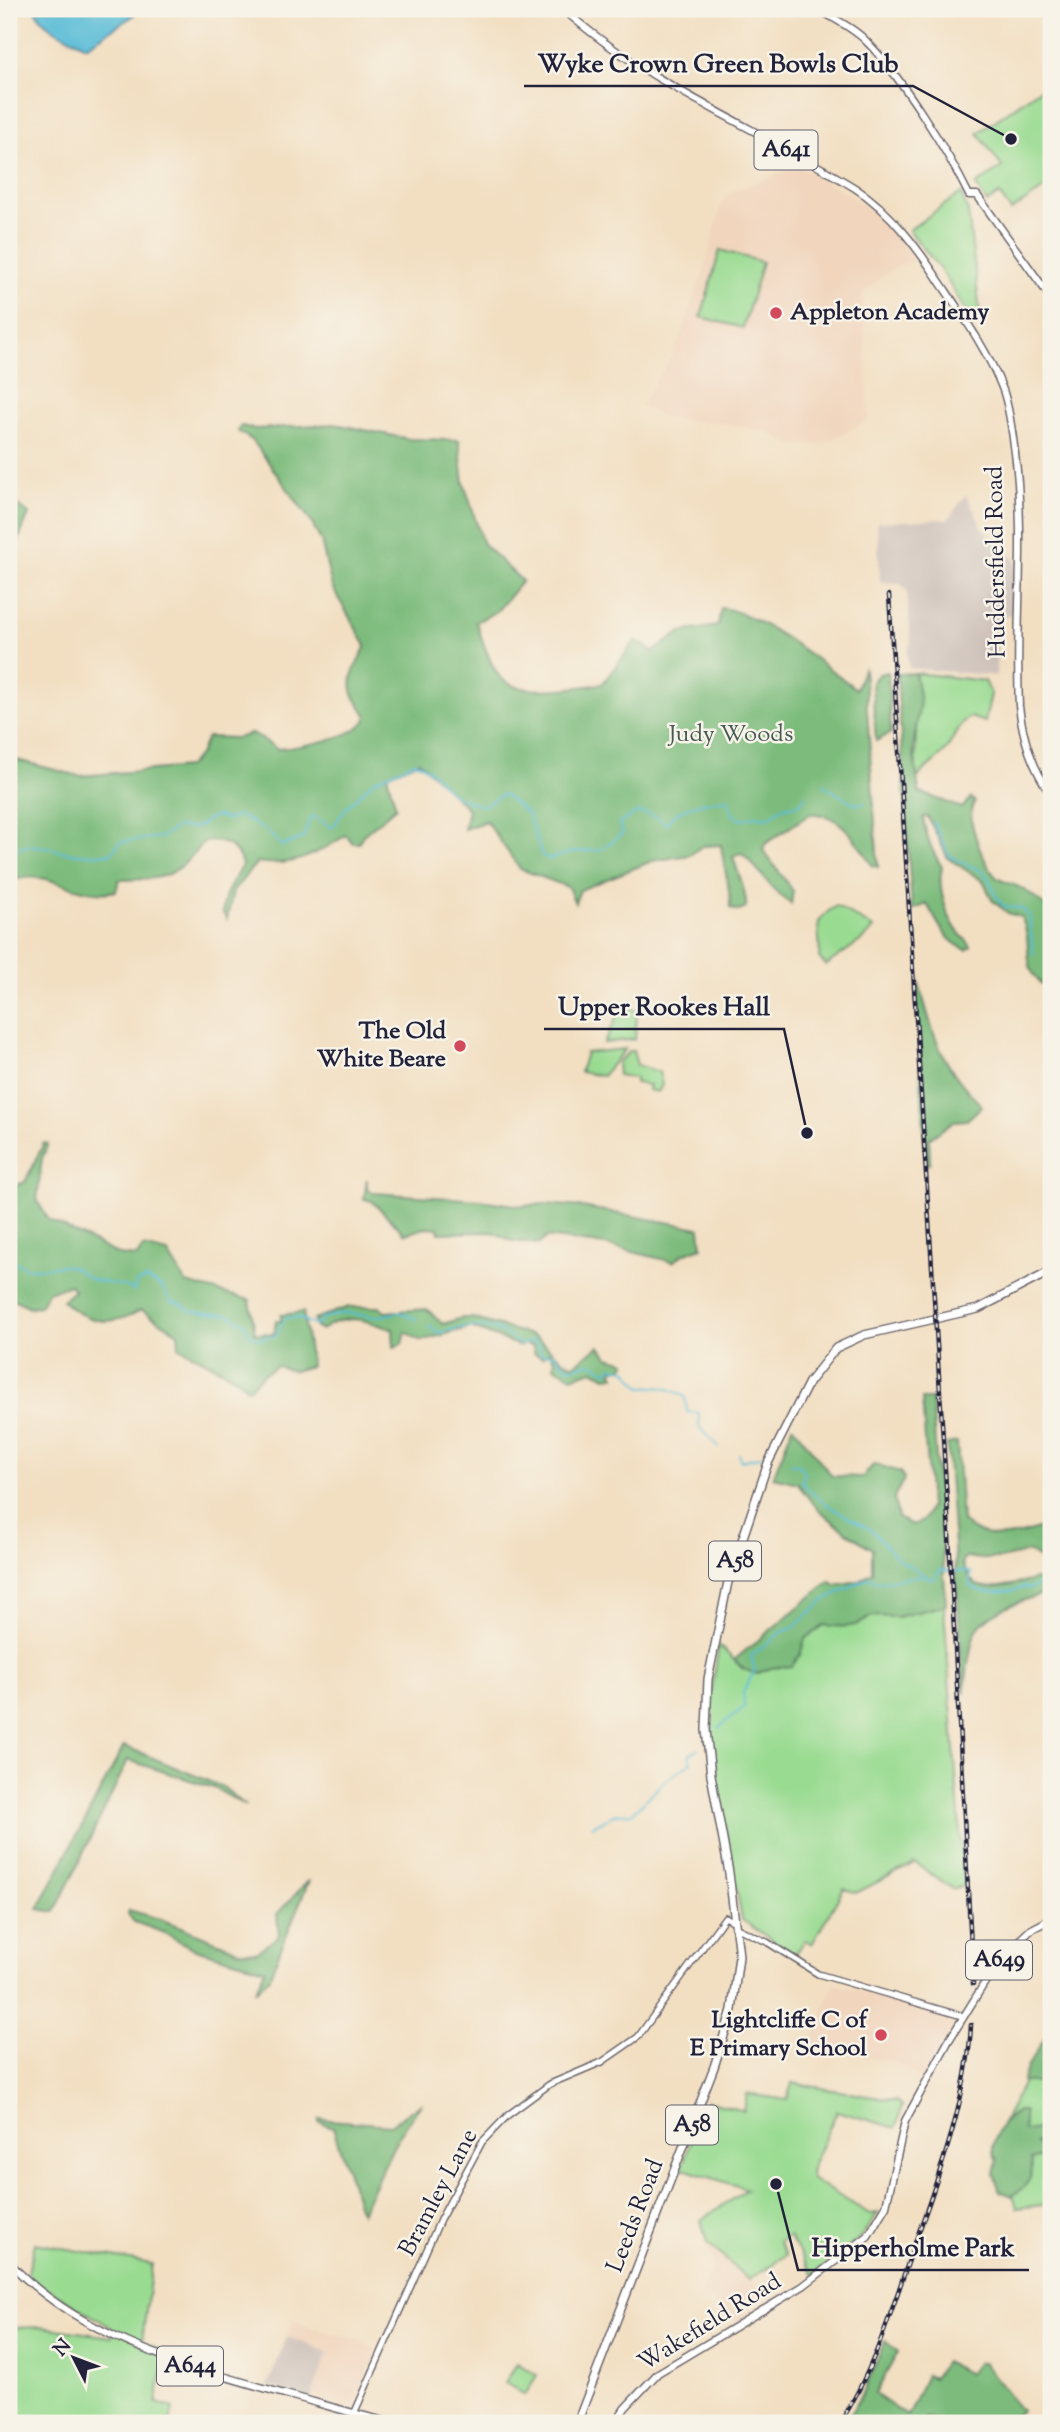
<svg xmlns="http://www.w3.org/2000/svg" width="1060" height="2432" font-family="'Sorts Mill Goudy',serif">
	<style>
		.built { fill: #f1d5bd }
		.industrial { fill: #cec1ba }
		.green { fill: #9adb92; stroke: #5e7e66; stroke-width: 2 }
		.forest { fill: #7bbb7c; stroke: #4e6e5c; stroke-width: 2 }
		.water { fill: #58bcd6; stroke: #3d6f88; stroke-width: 2 }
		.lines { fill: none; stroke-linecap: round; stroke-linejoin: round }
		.stream { stroke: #58bcd6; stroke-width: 2 }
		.tertiary-casing { stroke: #6b646a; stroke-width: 8 }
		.secondary-casing { stroke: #6b646a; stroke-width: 9 }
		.primary-casing { stroke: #6b646a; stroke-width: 9 }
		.trunk-casing { stroke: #6b646a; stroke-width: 10 }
		.tertiary { stroke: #fff; stroke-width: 5 }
		.secondary { stroke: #fff; stroke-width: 6 }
		.primary { stroke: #fff; stroke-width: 6 }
		.trunk { stroke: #fff; stroke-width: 7 }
		.rail-casing { stroke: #22223b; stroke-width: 4.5 }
		.rail { stroke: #f7f3e8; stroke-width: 2; stroke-dasharray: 5; stroke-linecap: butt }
		.poi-dot { fill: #d1495b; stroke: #f7f3e8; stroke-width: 2.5 }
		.labels { text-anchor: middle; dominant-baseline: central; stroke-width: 5; stroke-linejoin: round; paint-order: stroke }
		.shield { fill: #f7f3e8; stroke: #62616f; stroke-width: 2 }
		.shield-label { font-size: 23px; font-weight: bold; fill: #22223b }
		.poi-label { font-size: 24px; font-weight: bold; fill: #22223b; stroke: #f7f3e8; text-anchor: end }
		.street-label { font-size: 24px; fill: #22223b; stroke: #f7f3e8 }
		.park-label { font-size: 24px; fill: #465a55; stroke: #f7f3e8 }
		.leader { fill: none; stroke: #22223b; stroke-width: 2.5 }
		.callout-dot { fill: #22223b; stroke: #f7f3e8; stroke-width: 2.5 }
		.callout-label { font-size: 26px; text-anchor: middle; font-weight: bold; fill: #22223b; stroke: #f7f3e8; stroke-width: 5; stroke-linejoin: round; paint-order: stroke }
	</style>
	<rect width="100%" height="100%" fill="#f7f3e8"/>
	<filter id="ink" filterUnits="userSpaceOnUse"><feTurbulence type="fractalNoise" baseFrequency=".0143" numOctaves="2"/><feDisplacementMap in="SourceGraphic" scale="14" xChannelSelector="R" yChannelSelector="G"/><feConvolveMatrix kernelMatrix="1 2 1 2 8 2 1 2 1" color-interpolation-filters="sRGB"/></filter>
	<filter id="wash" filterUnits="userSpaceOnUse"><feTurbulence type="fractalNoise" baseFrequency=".00686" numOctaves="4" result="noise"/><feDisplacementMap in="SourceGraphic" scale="28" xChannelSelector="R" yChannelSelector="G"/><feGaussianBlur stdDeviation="1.57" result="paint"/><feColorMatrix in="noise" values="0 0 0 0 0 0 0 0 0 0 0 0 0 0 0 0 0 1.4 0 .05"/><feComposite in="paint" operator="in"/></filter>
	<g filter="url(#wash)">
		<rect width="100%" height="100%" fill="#f2dfc2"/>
		<!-- built -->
		<path class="built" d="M798 166 865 205 893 230 914 260 893 268 862 294 869 420 824 444 792 445 770 433 731 424 665 418 641 405 675 351 706 265 722 202 733 191Z
			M834 1984 954 2016 957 2020 923 2080 895 2062 809 2047Z
			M707 2243 762 2291 743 2303 748 2314 737 2321 700 2291 713 2267Z
			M294 2319 306 2326 359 2340 375 2349 376 2358 353 2404 344 2407 313 2394 328 2352 287 2337Z"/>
		<!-- industrial -->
		<path class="industrial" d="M966 495 983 529 1015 559V614L998 618 996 676 909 668 907 652 911 642 907 590 900 583 880 582 877 522 948 519Z
			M287 2337 328 2352 311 2399 267 2386Z"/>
		<!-- green -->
		<path class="green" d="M1051 81V184L1011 211 999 194 987 203 976 185 1002 167 978 133Z
			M961 193 968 212 980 313 973 316 964 308 943 273 909 230Z
			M720 250 762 262 743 328 701 317Z
			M915 673 985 681 991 694 985 722 970 717C957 726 955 737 946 750 939 760 926 765 917 779 912 741 921 711 915 673Z
			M836 906 874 928 866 937 826 965 819 958C823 928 807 925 836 906Z
			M624 1003 637 1012 635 1039 604 1043Z
			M625 1049 602 1076 580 1072 586 1053Z
			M630 1051H633L637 1065 659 1072 662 1085 658 1092 648 1090 649 1085 635 1083V1078L618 1075 617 1063Z
			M943 1595 964 1886 953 1889 915 1863 856 1893 844 1888 812 1944 805 1940 795 1955 742 1920 713 1761 711 1694 719 1645 743 1669 798 1621Z
			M1051 2030V2204L1017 2208 996 2136Z
			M792 2083 897 2101 902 2106 896 2128 837 2111 810 2171 811 2179 870 2214 878 2213 861 2237 813 2275 789 2236 779 2242 786 2255 749 2280 707 2243 701 2220 747 2189 681 2168 707 2101 744 2111 747 2094 787 2100Z
			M35 2243 152 2264 142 2342 165 2352 157 2403 173 2408 170 2423H9L10 2328 42 2327 112 2337V2328L27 2276Z
			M517 2363 537 2375 525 2395 505 2383Z"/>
		<!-- forest -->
		<path class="forest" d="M335 424 409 439 459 440 464 483 483 544 522 581 497 611 476 622C482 638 487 658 497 673 514 700 575 687 602 684L636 640 653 652 681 632 718 626 721 608C756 611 827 667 856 689L864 667 878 867 872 865C858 843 840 811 810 814L765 844 763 850 793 891 791 904C770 891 760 868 741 853L733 856C737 873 747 891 746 908L739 911 730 908C731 886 723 866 721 845L702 846 690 855 652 861 580 890 575 903 568 887 520 869 486 821 464 829 468 809 419 761 387 775 396 807 362 836 359 843H353L346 835C318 854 292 868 257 862L233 891 227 919 222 912 226 894 242 865C237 846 223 839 203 842 175 879 164 879 119 880L116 891C75 900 47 865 9 882V758L79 776 188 767 200 754 207 737 237 738 253 733 277 749C299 747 360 738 367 717 364 709 359 705 355 698 345 681 358 661 366 646L332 587 321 541 310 520 253 441 238 431 241 426 255 429Z
			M9 499 29 514 17 543V567L9 569Z
			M888 672 891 733 876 741 872 682 879 674Z
			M915 673 920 701 913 748 919 792 962 808 971 798 975 802C963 815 984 865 996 877 1002 882 1014 884 1021 888 1033 895 1042 903 1051 912V991C1016 971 1036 946 1021 917L1008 913 992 900 984 882 948 858 928 817H923C926 837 931 850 942 867 937 886 946 918 960 934 965 940 968 940 971 947L967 950C945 942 938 923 927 904L912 910 897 674Z
			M919 983C935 1041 939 1062 982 1106L967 1120 954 1121 929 1139 930 1163 926 1165 916 992Z
			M44 1143 48 1144 42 1158 37 1201 49 1220 119 1255 137 1257 143 1247 168 1253 186 1283 250 1300 255 1333 274 1334 276 1321H281V1315L303 1312 311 1366 294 1371 277 1366 262 1375 248 1389 238 1379 179 1347 178 1333 141 1310C113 1327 86 1323 62 1300L74 1291 71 1285 48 1292 40 1306 30 1307 9 1297V1188L25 1182Z
			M367 1179V1188L373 1193 480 1200 521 1206 545 1204 582 1207 700 1228 702 1247 683 1254 673 1262 605 1245 547 1237 539 1244 513 1241 493 1232 439 1233 438 1228 429 1227 405 1234 372 1201 364 1199Z
			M349 1307H380L385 1312 427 1309 443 1324 462 1318H472L534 1336 563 1360 574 1365 599 1346 609 1357 626 1362 623 1367 612 1370 615 1376 606 1377 593 1370 572 1377 554 1367 555 1360 549 1352 542 1357 534 1353 533 1346 525 1344 519 1346 471 1327 421 1341 406 1332 403 1343 394 1347 393 1329C375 1325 356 1314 336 1322 330 1324 326 1328 321 1330L316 1328 314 1319Z
			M922 1399H932L946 1605 897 1617 871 1616C857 1629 842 1627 824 1625L805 1639 800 1655 792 1666 771 1668 756 1674 743 1669 734 1660 830 1581 835 1585 859 1581 872 1572V1549C846 1532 814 1511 798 1483L773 1477 793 1426 832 1476 863 1477 874 1464 900 1472 904 1479 894 1497 898 1518 912 1525 923 1521 930 1507Z
			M957 1442 962 1521C988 1546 1020 1535 1051 1525V1553L1038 1558 1030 1552 1000 1559 964 1558 962 1564C965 1569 969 1578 974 1583 987 1595 1035 1579 1051 1575V1591C1030 1598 984 1611 975 1634 968 1652 967 1675 964 1694L947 1444Z
			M124 1746 223 1787 246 1806 214 1788 128 1760 55 1912 38 1909Z
			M309 1880 269 1978 255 1991 265 1969 192 1948 165 1933 134 1922 128 1914 129 1910 163 1920 241 1951 256 1952 279 1936 277 1914Z
			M1051 2028V2073L1037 2082H1022L1028 2066Z
			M422 2103 398 2137 361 2213 333 2127 319 2122V2119L390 2125Z
			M1018 2111H1024V2131L1039 2129 1047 2136 1036 2143 1044 2150 1041 2157 1031 2160C1035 2178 1025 2188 1012 2196L1000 2191 994 2174 997 2160C985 2145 1003 2119 1018 2111Z
			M885 2341 898 2352 875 2394 907 2416 926 2375 933 2378 945 2362 969 2374 978 2362H983L1021 2411 1009 2420 1011 2423H949L926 2418 924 2423H845L865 2389Z"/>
		<!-- water -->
		<path class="water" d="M35 9H138L133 16 86 46C67 36 44 29 35 9Z"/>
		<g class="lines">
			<!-- stream -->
			<path class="stream" d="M824 785 854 804 865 803
				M933 823 949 856 981 871 988 878 999 901 1004 906 1022 909 1029 916 1033 954
				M9 855C26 838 49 849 69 853 82 855 97 854 110 854L120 842 162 837 177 827C191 828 199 830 209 818L218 816 228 820 239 815 268 832 282 846 303 838 310 818 314 816 332 828 345 809 373 781 415 762C432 768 437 780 450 792 459 799 472 803 483 806L503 794 528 814 542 856 550 859 573 852 601 850 623 833 619 823 639 812 657 817 666 824C682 803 704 803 728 799L733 814 740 820 755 816 768 818 783 807 798 805 806 796
				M9 1253C23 1279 50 1263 69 1266 77 1267 82 1275 91 1279 106 1285 120 1282 134 1291L136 1283 146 1279 162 1287 171 1302 182 1304 190 1311 229 1315 244 1323 249 1334 258 1339 277 1335 284 1319 296 1317 314 1325 319 1324 322 1318 346 1313 376 1317 399 1312 416 1319
				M429 1326 437 1333C466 1325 496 1321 520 1345L533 1341 540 1348 541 1354H554L568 1368 592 1363 607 1372 611 1367 626 1369 641 1387C656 1386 672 1387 685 1397L687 1412 699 1413V1427L719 1447
				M739 1454 741 1461 762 1456
				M791 1463 801 1466 805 1472 802 1482C817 1502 846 1516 868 1528 880 1535 884 1546 894 1555 903 1564 919 1570 930 1579H934L940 1570 971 1572 969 1584C979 1596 1011 1593 1025 1587L1028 1589 1051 1579
				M718 1728 744 1707 743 1692 755 1670 751 1656 782 1632 793 1628 824 1600 870 1577 877 1582C891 1580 908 1578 924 1575
				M592 1826 616 1814 632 1813 667 1779 691 1763 689 1755 698 1749"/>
		</g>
	</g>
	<g filter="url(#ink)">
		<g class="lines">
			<defs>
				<path id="tertiary" d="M737 1928 767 1942 818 1974 962 2016
					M354 2414 440 2220 482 2142 508 2115 550 2084 602 2062 638 2037 725 1917 735 1922"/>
				<path id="secondary" d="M818 9C834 19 854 28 867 42 901 76 948 152 969 195H977L1051 298"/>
				<path id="primary" d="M563 9C648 85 758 128 855 188 891 211 919 250 942 285 965 319 989 353 1003 390 1010 410 1012 432 1015 453 1026 537 1015 621 1019 706 1023 740 1032 766 1051 795
					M9 2262C78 2338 190 2367 285 2394 322 2404 357 2415 394 2423
					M615 2423 625 2408 658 2373 803 2286 868 2236 886 2206 905 2121 948 2042 1000 1958 1030 1930 1051 1919"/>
				<path id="trunk" d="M577 2423 714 2067 732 2010 739 1956 729 1873 711 1775 706 1730 708 1679 728 1582 768 1463 809 1382 836 1348 864 1335 978 1309 1051 1271"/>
			</defs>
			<!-- tertiary casing -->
			<use href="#tertiary" class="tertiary-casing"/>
			<!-- secondary casing -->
			<use href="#secondary" class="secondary-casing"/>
			<!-- primary casing -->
			<use href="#primary" class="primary-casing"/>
			<!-- trunk casing -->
			<use href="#trunk" class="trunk-casing"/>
			<!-- tertiary -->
			<use href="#tertiary" class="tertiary"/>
			<!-- secondary -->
			<use href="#secondary" class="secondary"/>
			<!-- primary -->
			<use href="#primary" class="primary"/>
			<!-- trunk -->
			<use href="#trunk" class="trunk"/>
			<defs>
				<path id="rail" d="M889 595 948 1517 973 1984
					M840 2423C873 2371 890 2315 910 2257 936 2183 967 2104 971 2025"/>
			</defs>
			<!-- rail casing -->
			<use href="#rail" class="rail-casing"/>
			<!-- rail -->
			<use href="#rail" class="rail"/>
		</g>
	</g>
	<!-- markers -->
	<g class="poi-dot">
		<circle cx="776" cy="313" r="7"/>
		<circle cx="460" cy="1046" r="7"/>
		<circle cx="881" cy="2035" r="7"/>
	</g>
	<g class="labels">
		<!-- shield labels -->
		<g class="shield">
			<rect x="754.5" y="130.5" width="63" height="39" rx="5"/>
			<rect x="709" y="1541.5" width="52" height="39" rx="5"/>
			<rect x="966" y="1940.5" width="66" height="39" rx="5"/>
			<rect x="666" y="2105.5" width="52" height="39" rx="5"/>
			<rect x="157" y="2346.5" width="66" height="39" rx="5"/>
		</g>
		<g class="shield-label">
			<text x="786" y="150">A641</text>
			<text x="735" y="1561">A58</text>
			<text x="999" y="1960">A649</text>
			<text x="692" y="2125">A58</text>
			<text x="190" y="2366">A644</text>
		</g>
		<!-- poi labels -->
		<g class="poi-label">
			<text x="790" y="313" text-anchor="start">Appleton Academy</text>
			<text x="446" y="1032">The Old<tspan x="446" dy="28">White Beare</tspan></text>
			<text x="867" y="2021">Lightcliffe C of<tspan x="867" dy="28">E Primary School</tspan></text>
		</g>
		<!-- street labels -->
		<g class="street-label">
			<text transform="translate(997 562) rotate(-91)">Huddersfield Road</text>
			<text transform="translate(439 2193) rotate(-62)">Bramley Lane</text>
			<text transform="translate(636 2216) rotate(-69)">Leeds Road</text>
			<text transform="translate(710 2323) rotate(-32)">Wakefield Road</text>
		</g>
		<!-- park labels -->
		<g class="park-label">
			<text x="731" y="735">Judy Woods</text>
		</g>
	</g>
	<!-- callouts -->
	<path class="leader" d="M1011 139L913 86H524M807 1133L784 1029H544M776 2184L798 2270H1029"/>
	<g class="callout-dot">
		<circle cx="1011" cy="139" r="7"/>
		<circle cx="807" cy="1133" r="7"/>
		<circle cx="776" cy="2184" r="7"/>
	</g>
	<g class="callout-label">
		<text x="718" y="72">Wyke Crown Green Bowls Club</text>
		<text x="664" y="1015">Upper Rookes Hall</text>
		<text x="913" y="2256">Hipperholme Park</text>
	</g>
	<!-- margin -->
	<rect width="1060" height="2432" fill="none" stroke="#f7f3e8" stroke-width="35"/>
	<!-- north arrow -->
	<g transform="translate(74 2358) rotate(312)" stroke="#f7f3e8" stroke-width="5" paint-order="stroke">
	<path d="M0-5L12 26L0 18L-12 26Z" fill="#22223b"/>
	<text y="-10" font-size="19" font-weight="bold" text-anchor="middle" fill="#22223b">N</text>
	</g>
</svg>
